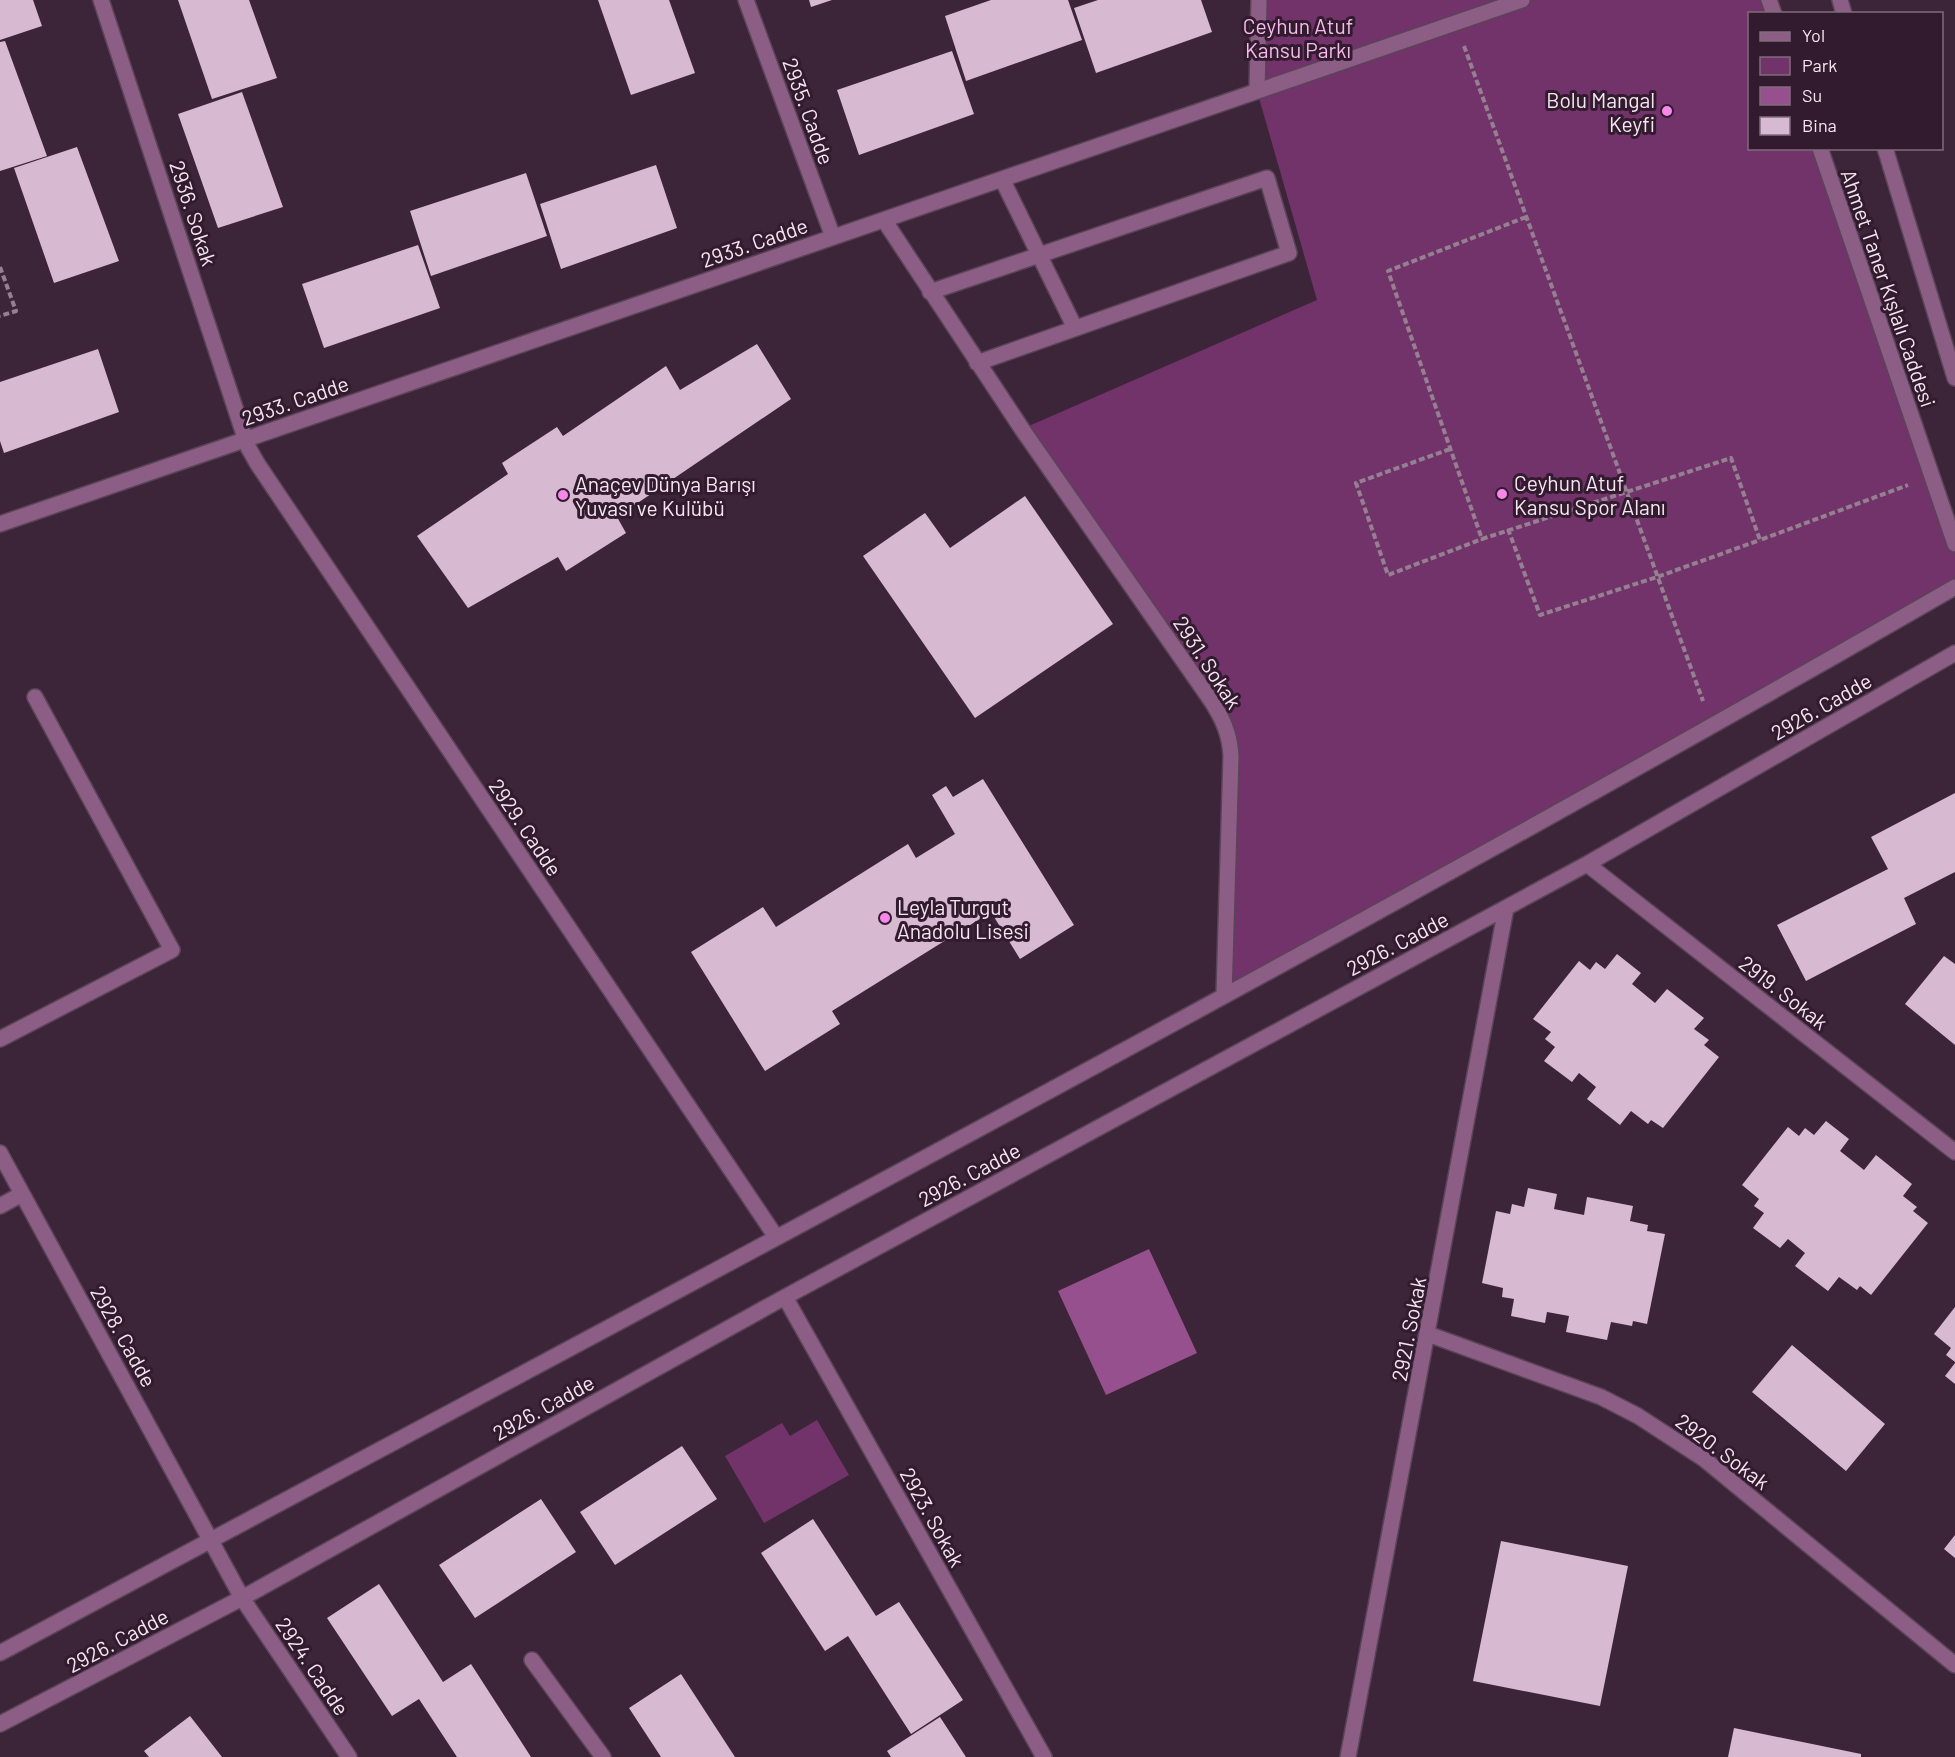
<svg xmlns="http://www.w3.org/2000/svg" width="1955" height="1757" font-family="Barlow,sans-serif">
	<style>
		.green { fill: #72336a }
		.water { fill: #96508d }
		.building { fill: #d7b9d1 }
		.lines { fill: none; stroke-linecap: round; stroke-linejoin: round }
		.minor-casing { stroke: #5a4457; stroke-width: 18 }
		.path { stroke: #958091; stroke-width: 4; stroke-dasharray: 6 3; stroke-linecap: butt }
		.minor { stroke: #8d5e85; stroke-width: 15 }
		.poi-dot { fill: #f987e9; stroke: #321b2f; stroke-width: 2 }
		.labels { text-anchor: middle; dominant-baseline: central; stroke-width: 6; stroke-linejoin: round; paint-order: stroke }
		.park-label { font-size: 21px; fill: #f5bbeb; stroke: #321b2f }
		.poi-label { font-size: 21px; fill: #f5e5f2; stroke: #321b2f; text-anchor: start }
		.street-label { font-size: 21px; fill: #f5e5f2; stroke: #321b2f }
	</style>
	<rect width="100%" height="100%" fill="#3d2539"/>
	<!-- green -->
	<path class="green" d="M1259 0H1769L1774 13 1750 14V148L1820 149 1955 544V587L1224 996 1231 742 1022 429 1317 300 1257 91Z
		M817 1420 849 1475 764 1523 725 1456 782 1423 790 1436Z"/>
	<!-- water -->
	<path class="water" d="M1149 1249 1197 1353 1106 1395 1058 1291Z"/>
	<!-- building -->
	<path class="building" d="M0 0H33L42 26 0 40Z
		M178 0H249L277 78 212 99Z
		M598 0H669L695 73 631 95Z
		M809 0H832L811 7Z
		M991 0H1068L1082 40 966 81 945 16Z
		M1098 0H1201L1212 32 1096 73 1074 8Z
		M5 41 47 156 0 171V42Z
		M952 51 974 114 859 155 837 90Z
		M242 92 283 207 218 228 178 114Z
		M77 147 119 261 54 283 14 168Z
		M656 165 677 228 561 269 540 204Z
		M526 173 547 236 431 276 410 211Z
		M418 245 440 308 324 348 302 284Z
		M757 344 791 399 617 517 626 533 566 571 558 557 468 608 417 536 508 474 502 463 557 427 563 436 666 366 680 390Z
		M98 349 119 412 4 453 0 441V382Z
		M1025 496 1113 624 975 718 863 556 925 513 950 548Z
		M983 779 1074 925 1020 959 991 912 832 1011 840 1024 765 1071 691 952 763 907 776 927 908 844 916 858 955 834 932 795 946 786 953 797Z
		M1955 793V872L1904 898 1916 924 1806 981 1777 925 1888 869 1871 837Z
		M1617 954 1641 973 1632 984 1655 1003 1667 989 1704 1018 1694 1029 1709 1040 1704 1045 1719 1057 1663 1128 1651 1120 1648 1124 1631 1111 1620 1125 1587 1099 1596 1087 1579 1073 1572 1082 1544 1061 1555 1047 1545 1039 1551 1032 1533 1019 1579 961 1590 970 1596 962 1605 969Z
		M1944 956 1955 964V1045L1905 1004Z
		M1826 1121 1849 1139 1840 1151 1864 1170 1876 1155 1912 1184 1903 1196 1917 1207 1913 1211 1928 1223 1871 1295 1860 1286 1857 1290 1839 1277 1828 1291 1795 1266 1805 1253 1788 1239 1780 1248 1753 1228 1764 1213 1754 1206 1759 1199 1742 1185 1788 1127 1799 1136 1805 1128 1814 1135Z
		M1528 1188 1557 1194 1554 1209 1584 1215 1587 1197 1633 1206 1630 1221 1648 1225 1647 1231 1665 1234 1647 1324 1633 1321 1632 1326 1611 1322 1607 1340 1566 1332 1569 1316 1547 1312 1545 1323 1511 1316 1514 1299 1502 1297 1503 1288 1482 1283 1496 1211 1510 1214 1512 1204 1524 1207Z
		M1955 1307V1362L1946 1355 1951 1348 1934 1334Z
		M1792 1345 1885 1424 1846 1471 1752 1392Z
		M1955 1363V1384L1945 1376Z
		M682 1446 717 1499 615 1565 580 1512Z
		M541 1499 576 1552 475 1618 439 1565Z
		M813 1519 876 1616 899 1602 963 1700 911 1734 848 1636 825 1651 761 1553Z
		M1955 1535V1558L1944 1549Z
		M1501 1541 1628 1566 1600 1706 1473 1681Z
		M379 1584 443 1682 471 1664 531 1757H457L419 1699 392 1716 327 1618Z
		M681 1674 735 1757H661L629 1708Z
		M190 1716 222 1757H149L144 1751Z
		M940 1717 966 1757H891L887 1751Z
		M1734 1728 1861 1754V1757H1728Z"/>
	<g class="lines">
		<defs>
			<path id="minor" d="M101 0 248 447 257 463 776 1237
				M746 0 833 237
				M1769 0 1774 14
				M1840 0 1844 14
				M1257 91 1259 0
				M1820 148 1955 544
				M1885 148 1955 378
				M1002 179 1075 328
				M884 220 1022 429 1210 699C1222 717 1230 734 1231 756L1224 996
				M930 292 1267 178 1289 253 977 363
				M0 524 1522 0
				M1587 864 1955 1152
				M0 1039 172 950 35 697
				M0 1153 242 1598 349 1757
				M0 1206 22 1194
				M785 1297 1044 1757
				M1428 1334 1601 1397 1638 1416 1704 1459 1955 1665
				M0 1653C654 1302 1312 958 1955 587
				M532 1660 603 1757
				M0 1724 242 1598 785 1297 1587 864 1955 653
				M1348 1757 1506 908"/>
		</defs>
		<!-- minor casing -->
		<use href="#minor" class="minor-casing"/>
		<!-- path -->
		<path class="path" d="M1464 46 1703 701
			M1526 217 1388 271 1482 539 1731 458 1760 540 1908 485
			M0 267 16 311 0 316
			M1450 449 1356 483 1388 575 1482 539
			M1508 529 1540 615 1657 577 1760 540"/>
		<!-- minor -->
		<use href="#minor" class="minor"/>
	</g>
	<!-- markers -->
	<g class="poi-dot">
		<circle cx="1667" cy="111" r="6"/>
		<circle cx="1502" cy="494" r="6"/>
		<circle cx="563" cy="495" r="6"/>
		<circle cx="885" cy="918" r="6"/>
	</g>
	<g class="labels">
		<!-- park labels -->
		<g class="park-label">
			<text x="1298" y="25">Ceyhun Atuf<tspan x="1298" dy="24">Kansu Parkı</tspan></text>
		</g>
		<!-- poi labels -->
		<g class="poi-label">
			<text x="1655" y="99" text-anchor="end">Bolu Mangal<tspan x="1655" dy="24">Keyfi</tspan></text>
			<text x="1514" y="482">Ceyhun Atuf<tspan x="1514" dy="24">Kansu Spor Alanı</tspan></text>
			<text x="575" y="483">Anaçev Dünya Barışı<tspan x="575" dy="24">Yuvası ve Kulübü</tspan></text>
			<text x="897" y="906">Leyla Turgut<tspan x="897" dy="24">Anadolu Lisesi</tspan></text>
		</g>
		<!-- street labels -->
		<g class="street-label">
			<text transform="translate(809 111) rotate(70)">2935. Cadde</text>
			<text transform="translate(194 213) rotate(72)">2936. Sokak</text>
			<text transform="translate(754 242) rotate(-19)">2933. Cadde</text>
			<text transform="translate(1889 288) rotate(71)">Ahmet Taner Kışlalı Caddesi</text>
			<text transform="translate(295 400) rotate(-19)">2933. Cadde</text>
			<text transform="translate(1208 662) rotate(57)">2931. Sokak</text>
			<text transform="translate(1821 706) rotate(-30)">2926. Cadde</text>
			<text transform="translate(526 827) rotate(56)">2929. Cadde</text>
			<text transform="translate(1397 943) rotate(-28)">2926. Cadde</text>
			<text transform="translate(1784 992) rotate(38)">2919. Sokak</text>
			<text transform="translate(969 1174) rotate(-28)">2926. Cadde</text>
			<text transform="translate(1408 1329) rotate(-79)">2921. Sokak</text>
			<text transform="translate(124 1336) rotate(61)">2928. Cadde</text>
			<text transform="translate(543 1407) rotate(-29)">2926. Cadde</text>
			<text transform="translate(1723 1451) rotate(37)">2920. Sokak</text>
			<text transform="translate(933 1517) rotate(61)">2923. Sokak</text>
			<text transform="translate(117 1640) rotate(-28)">2926. Cadde</text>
			<text transform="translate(313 1666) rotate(56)">2924. Cadde</text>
		</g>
	</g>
	<!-- legend -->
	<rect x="1748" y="12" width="195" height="138" fill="#321b2f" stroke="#806c7d" stroke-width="1.5"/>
	<rect x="1760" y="32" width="30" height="9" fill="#8d5e85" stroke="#806c7d" stroke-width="1.5"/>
	<text x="1802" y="42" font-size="18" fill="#f5e5f2">Yol</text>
	<rect x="1760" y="57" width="30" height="18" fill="#72336a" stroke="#806c7d" stroke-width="1.5"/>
	<text x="1802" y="72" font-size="18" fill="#f5e5f2">Park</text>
	<rect x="1760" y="87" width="30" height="18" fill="#96508d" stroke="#806c7d" stroke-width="1.5"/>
	<text x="1802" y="102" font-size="18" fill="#f5e5f2">Su</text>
	<rect x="1760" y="117" width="30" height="18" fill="#d7b9d1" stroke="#806c7d" stroke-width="1.5"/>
	<text x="1802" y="132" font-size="18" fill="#f5e5f2">Bina</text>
</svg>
